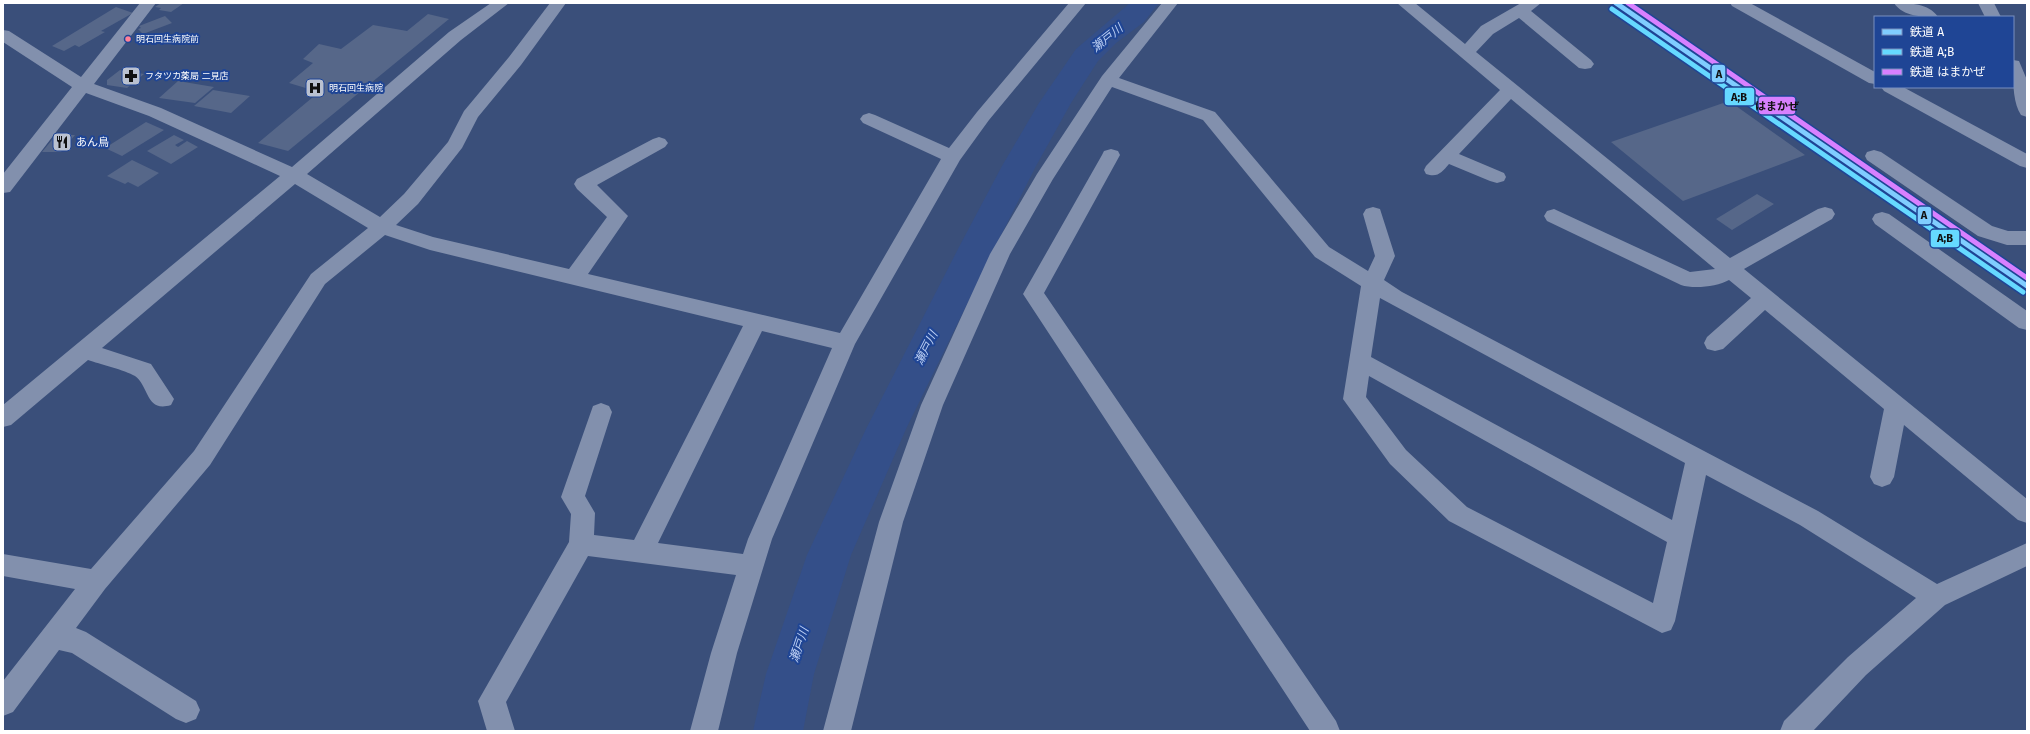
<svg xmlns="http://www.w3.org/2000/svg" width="2030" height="734" font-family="'Fira Sans','Noto Sans JP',sans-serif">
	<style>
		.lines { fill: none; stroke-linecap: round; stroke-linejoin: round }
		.river { fill: #344f89; fill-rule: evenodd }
		.building { fill: #566789 }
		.minor { fill: #8290ad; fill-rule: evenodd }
		.rail-1-casing { stroke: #1f4595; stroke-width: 8 }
		.rail-2-casing { stroke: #1f4595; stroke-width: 8 }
		.rail-3-casing { stroke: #1f4595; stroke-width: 8 }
		.rail-1 { stroke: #80cdff; stroke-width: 5 }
		.rail-2 { stroke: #66d9ff; stroke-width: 5 }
		.rail-3 { stroke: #d880ff; stroke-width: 5 }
		.bus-dot { fill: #ff8098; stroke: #1f4595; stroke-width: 1.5 }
		.labels { text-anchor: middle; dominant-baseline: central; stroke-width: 4; stroke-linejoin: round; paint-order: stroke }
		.far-bus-label { font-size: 9px; fill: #fff; stroke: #1f4595; text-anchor: start }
		.far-poi-label { font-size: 9px; fill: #fff; stroke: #1f4595; text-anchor: start }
		.poi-label { font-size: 11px; fill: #fff; stroke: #1f4595; text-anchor: start }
		.water-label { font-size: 12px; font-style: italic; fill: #bed1f5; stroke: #1f4595 }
		.line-badge { stroke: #1f4595; stroke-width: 1.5 }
		.pale-badge-label { font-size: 11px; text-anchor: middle; font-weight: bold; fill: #111 }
	</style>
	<rect width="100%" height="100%" fill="#3a4f7a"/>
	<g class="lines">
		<!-- river -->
		<path class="river" d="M1130 3H1159L1144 22 1116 43 1098 61 1071 103 1036 166 995 247 906 429 851 555 814 674 803 731H753L766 674 807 555 866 429 959 247 1002 166 1039 103 1076 49Z"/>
	</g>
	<!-- building -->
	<path class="building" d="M161 3H184L171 12 159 10 161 8 155 7Z
		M116 7 133 13 101 31 105 32 79 47 75 45 64 51 52 46Z
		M428 14 449 19 288 151 258 143 319 92 289 83 313 63 303 59 319 44 341 49 373 25 407 31Z
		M165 16 172 23 143 34 138 29 141 28 139 26Z
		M120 70 144 74 127 88 107 85V80Z
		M178 81 214 87 195 103 159 98Z
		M213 90 250 96 231 113 194 106Z
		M1729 101 1805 155 1683 201 1611 142Z
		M146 122 164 130 122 156 105 148Z
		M56 135H75L61 152H42Z
		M174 135 184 140 175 145 178 147 187 141 198 147 171 164 147 151Z
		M132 160 159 173 138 187 128 182 125 184 107 176Z
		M1757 194 1774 204 1732 230 1716 219Z"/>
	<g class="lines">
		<!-- minor -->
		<path class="minor" d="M140 3H156L94 84 161 108 292 167 449 32 491 3H509L461 40 307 174 380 217 404 194 448 142 464 111 509 57 550 3H566L521 65 478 117 462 148 418 204 396 225 433 237 569 269 607 217 577 189 574 184 577 179 653 139 659 137 665 139 668 143 665 147 597 185 628 216 588 274 840 333 941 159 863 123 860 119 863 115 869 113 875 115 949 148 977 112 1069 3H1086L989 120 960 160 855 344 772 539 737 653 718 731H690L711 653 736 575 588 556 506 702 515 731H487L478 701 569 542 571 514 561 497 593 406 601 403 609 406 612 412 585 496 595 513 594 535 634 540 743 326 430 250 385 235 325 284 210 465 105 589 76 628 86 632 196 701 200 710 196 719 186 723 176 719 72 653 59 650 13 712 3 716V681L75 589 3 576V554L91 569 194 451 311 274 368 228 295 184 102 348 151 364 174 399 171 405C146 413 149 386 135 376 125 370 99 364 88 360L11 425 3 427V405L280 176 149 116 86 93 10 192 3 193V174L72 87 3 42V30L9 31 81 77ZM762 331 832 348 748 539 743 554 658 543Z
			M1162 3H1178L1119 78 1215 112 1329 247 1368 271 1375 256 1363 214 1366 209 1373 207 1380 209 1395 256 1384 280 1402 292 1818 511 1937 584 2027 543V566L1945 605 1866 675 1813 731H1780L1784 721 1848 657 1916 598 1800 525 1706 475 1675 621 1671 630 1662 633 1449 521 1390 464 1343 399 1361 286 1315 257 1203 120 1112 87 1053 179 1010 254 943 405 903 522 851 731H823L879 522 921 405 990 254 1037 174 1102 76ZM1380 298 1685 463 1672 520 1371 357ZM1369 376 1667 542 1653 603 1467 507 1406 450 1366 397Z
			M1397 3H1415L1465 44 1481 26 1514 7 1521 3H1541L1531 11 1591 60 1594 64 1591 68 1585 69 1579 68 1519 18 1493 34 1476 52 1730 258 1818 209 1825 207 1832 209 1835 214 1832 219 1744 269 2027 499V523L2018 520 1904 425 1894 477 1890 484 1882 487 1874 484 1870 477 1884 409 1765 310 1723 349 1715 351 1707 349 1704 343 1707 337 1751 298 1729 280C1717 287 1693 289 1681 285L1547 221 1544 216 1547 211 1554 209 1690 272 1715 269 1511 99 1459 154 1504 173 1506 177 1504 181 1497 183 1490 181 1449 164C1442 172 1438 178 1426 174L1424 170 1426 166 1500 90Z
			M1730 3H1750L1875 72V84L1869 83 1732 6Z
			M1894 3C1909 3 1929 3 1938 17 1923 17 1903 17 1894 3Z
			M1978 3H1994L2001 17H1985Z
			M2013 60 2019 61 2027 80V117L2021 115C2012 102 2013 76 2013 60Z
			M1881 87H1903L2027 154V168L2020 166 1884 91Z
			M1111 149 1118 151 1120 155 1044 293 1336 721 1340 731H1310L1023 294 1102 155 1104 151Z
			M1874 150 1881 152 1992 226 2008 231H2027V245H2007L1978 236 1867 160 1865 156 1867 152Z
			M1882 212 1889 214 2027 311V330L2019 328 1875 224 1872 219 1875 214Z"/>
		<defs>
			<path id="rail-1" d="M1616 3 2027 286"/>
			<path id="rail-2" d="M1612 9 2023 292"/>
			<path id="rail-3" d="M1628 3 2027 278"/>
		</defs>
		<!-- rail-1 casing -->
		<use href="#rail-1" class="rail-1-casing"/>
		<!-- rail-2 casing -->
		<use href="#rail-2" class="rail-2-casing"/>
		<!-- rail-3 casing -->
		<use href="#rail-3" class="rail-3-casing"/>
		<!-- rail-1 -->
		<use href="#rail-1" class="rail-1"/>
		<!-- rail-2 -->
		<use href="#rail-2" class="rail-2"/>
		<!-- rail-3 -->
		<use href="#rail-3" class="rail-3"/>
	</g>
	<!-- icons -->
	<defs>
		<symbol id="pharmacy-square" viewBox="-11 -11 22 22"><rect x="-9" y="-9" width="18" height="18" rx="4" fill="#bac1d0" stroke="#1f4595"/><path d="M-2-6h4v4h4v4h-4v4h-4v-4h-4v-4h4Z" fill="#111"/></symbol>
		<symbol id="hospital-square" viewBox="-11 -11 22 22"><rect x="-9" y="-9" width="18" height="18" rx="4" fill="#bac1d0" stroke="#1f4595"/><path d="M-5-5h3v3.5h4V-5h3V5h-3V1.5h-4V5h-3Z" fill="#111"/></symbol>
		<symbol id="restaurant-square" viewBox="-11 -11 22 22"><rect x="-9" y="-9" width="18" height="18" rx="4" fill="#bac1d0" stroke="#1f4595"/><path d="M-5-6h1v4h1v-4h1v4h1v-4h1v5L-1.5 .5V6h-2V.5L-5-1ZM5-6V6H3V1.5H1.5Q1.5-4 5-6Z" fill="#111"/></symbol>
	</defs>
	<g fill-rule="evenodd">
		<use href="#pharmacy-square" x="120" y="65" width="22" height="22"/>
		<use href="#hospital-square" x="304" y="77" width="22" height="22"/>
		<use href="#restaurant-square" x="51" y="131" width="22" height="22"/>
	</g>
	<!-- markers -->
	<circle class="bus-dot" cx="128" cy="39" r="3.5"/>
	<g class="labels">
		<!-- far-bus labels -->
		<g class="far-bus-label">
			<text x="136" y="39">明石回生病院前</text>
		</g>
		<!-- far-poi labels -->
		<g class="far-poi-label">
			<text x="145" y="76">フタツカ薬局 二見店</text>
			<text x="329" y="88">明石回生病院</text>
		</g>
		<!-- poi labels -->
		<g class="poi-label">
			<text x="76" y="142">あん鳥</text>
		</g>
		<!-- water labels -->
		<g class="water-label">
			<text transform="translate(1107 38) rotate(-39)">瀬戸川</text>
			<text transform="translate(926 348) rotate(-63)">瀬戸川</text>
			<text transform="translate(799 645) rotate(-72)">瀬戸川</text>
		</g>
	</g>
	<g class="line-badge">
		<rect x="1711" y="64" width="15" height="19" rx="4" fill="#80cdff"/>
		<rect x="1724" y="87" width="31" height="19" rx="4" fill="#66d9ff"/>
		<rect x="1758" y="96" width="38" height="19" rx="4" fill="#d880ff"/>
		<rect x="1917" y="206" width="15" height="19" rx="4" fill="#80cdff"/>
		<rect x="1930" y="229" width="30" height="19" rx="4" fill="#66d9ff"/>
	</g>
	<g class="pale-badge-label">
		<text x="1719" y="78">A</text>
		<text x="1739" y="101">A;B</text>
		<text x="1777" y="110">はまかぜ</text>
		<text x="1924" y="219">A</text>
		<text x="1945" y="242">A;B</text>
	</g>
	<!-- border -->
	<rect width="2030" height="734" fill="none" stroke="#ffffff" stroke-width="8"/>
	<!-- legend -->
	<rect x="1874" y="16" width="140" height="72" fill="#1f4595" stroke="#798fbf"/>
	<rect x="1882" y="29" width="20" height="6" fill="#80cdff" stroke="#798fbf"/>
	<text x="1910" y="36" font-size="12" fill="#ffffff">鉄道 A</text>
	<rect x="1882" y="49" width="20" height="6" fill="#66d9ff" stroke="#798fbf"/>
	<text x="1910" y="56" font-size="12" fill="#ffffff">鉄道 A;B</text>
	<rect x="1882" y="69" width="20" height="6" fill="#d880ff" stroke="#798fbf"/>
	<text x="1910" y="76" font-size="12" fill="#ffffff">鉄道 はまかぜ</text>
</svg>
